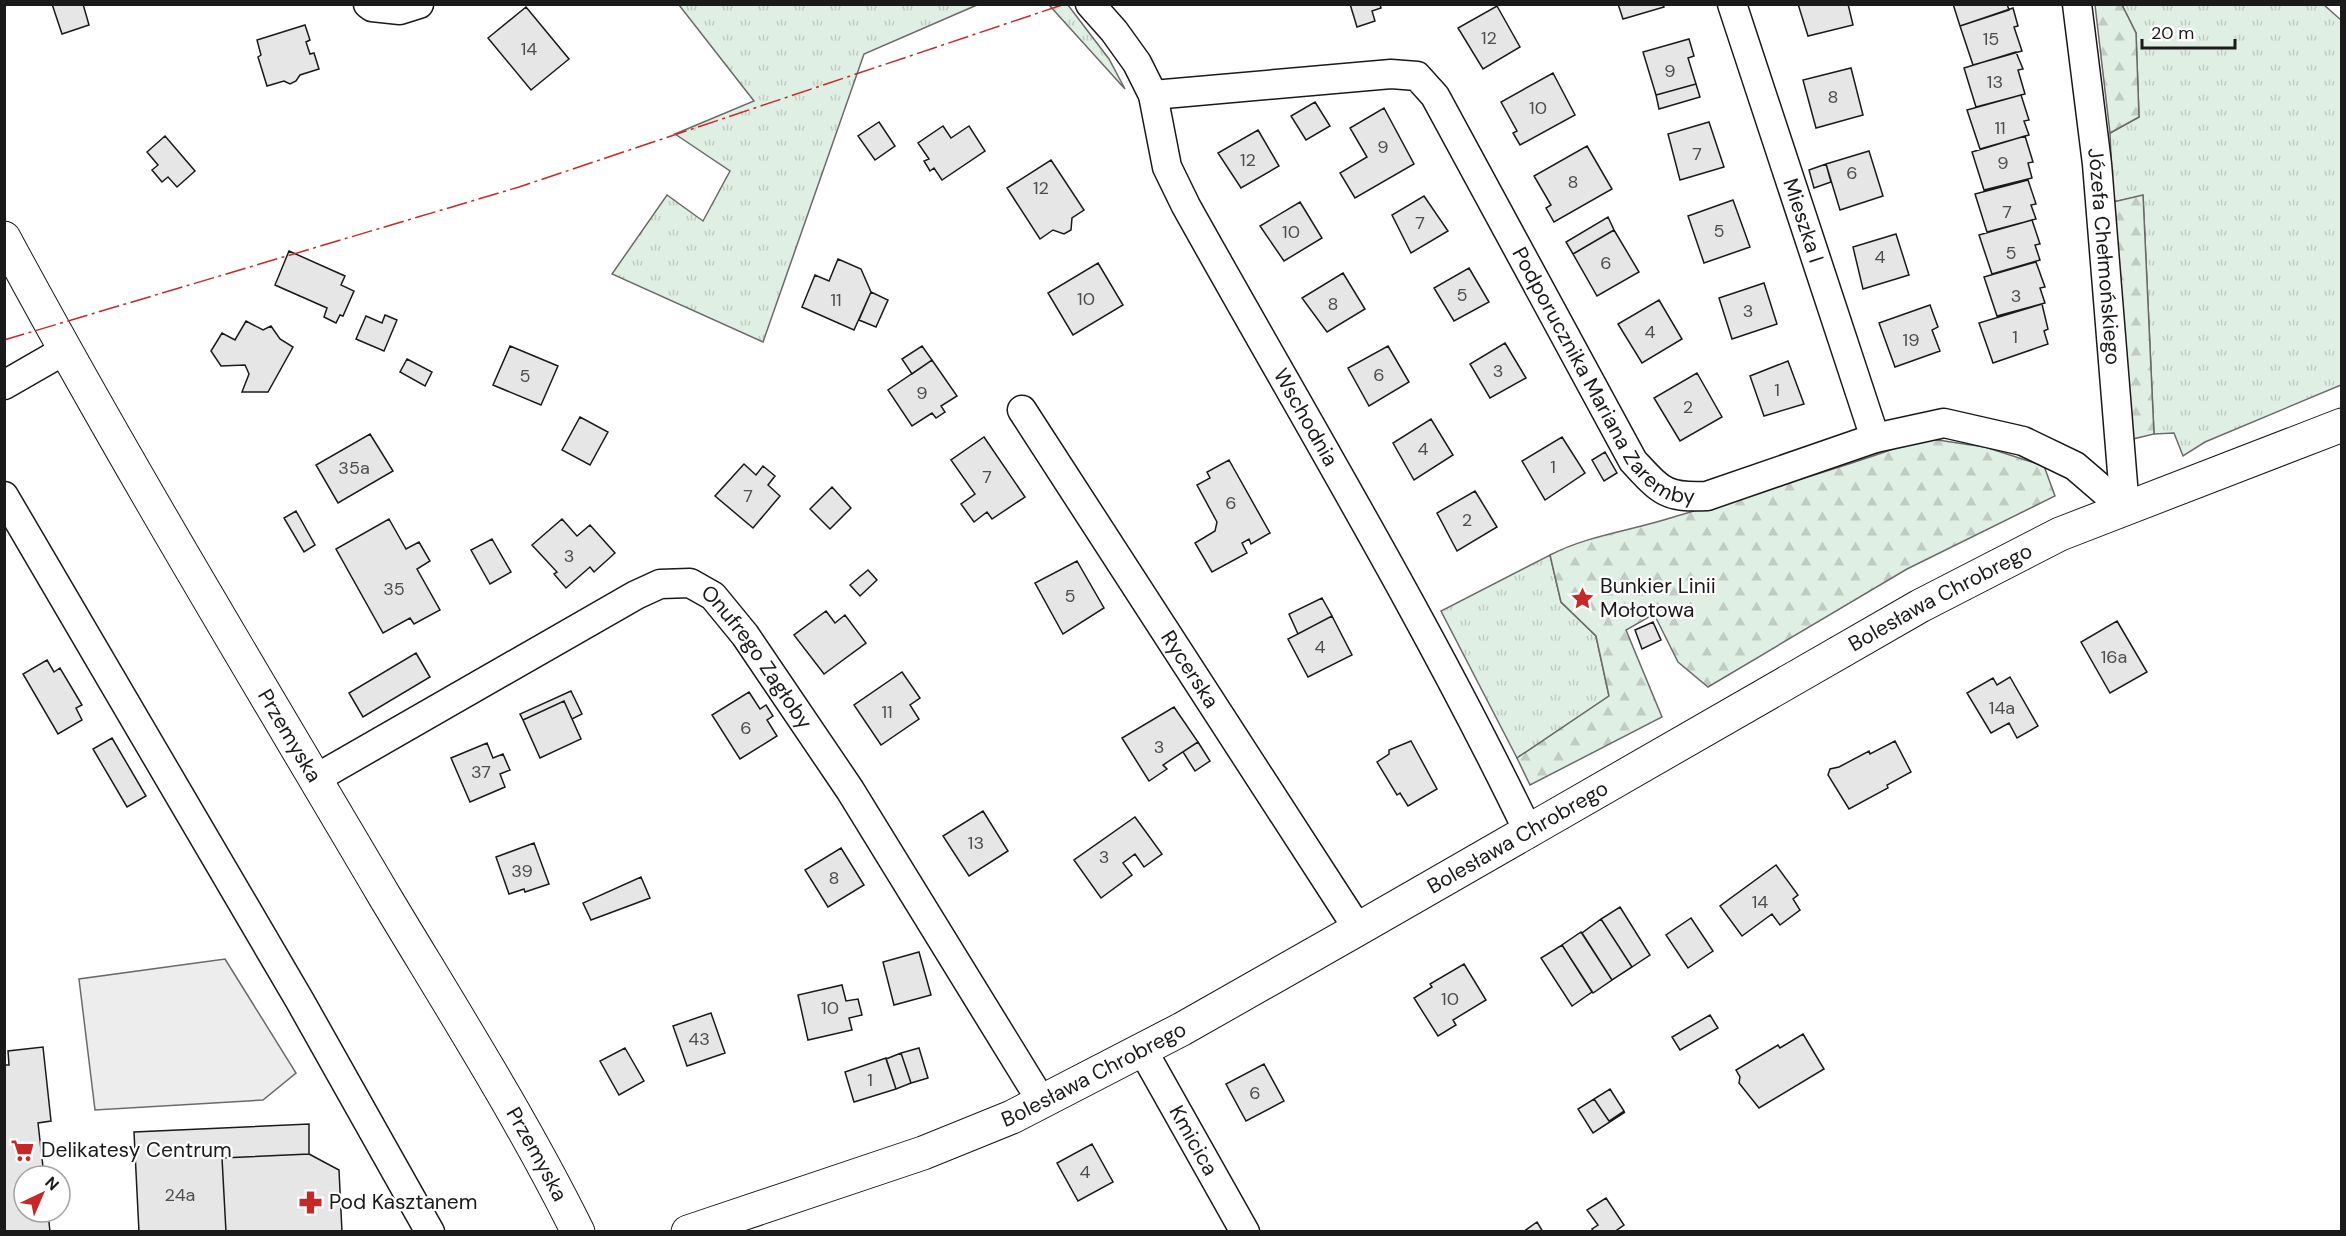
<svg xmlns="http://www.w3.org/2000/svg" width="2346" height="1236" font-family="'DM Sans',sans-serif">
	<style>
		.grass { fill: url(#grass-tufts); stroke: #6a6a6a; stroke-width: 1.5 }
		.forest { fill: url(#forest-firs); stroke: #6a6a6a; stroke-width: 1.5 }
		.parking { fill: #ededed; stroke: #6a6a6a; stroke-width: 1.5 }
		.building { fill: #e6e6e6; stroke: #1a1a1a; stroke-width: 1.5 }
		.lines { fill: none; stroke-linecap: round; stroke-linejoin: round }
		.street-casing { stroke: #1a1a1a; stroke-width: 31 }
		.secondary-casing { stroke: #1a1a1a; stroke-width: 35 }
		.primary-casing { stroke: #1a1a1a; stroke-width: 35 }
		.street { stroke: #fff; stroke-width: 28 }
		.secondary { stroke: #fff; stroke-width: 33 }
		.primary { stroke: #fff; stroke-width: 33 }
		.power { stroke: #c62828; stroke-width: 1.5; stroke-dasharray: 21 4.5 3 4.5; stroke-linecap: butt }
		.labels { text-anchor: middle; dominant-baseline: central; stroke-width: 4.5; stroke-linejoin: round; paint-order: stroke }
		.number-label { font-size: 18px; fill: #4d4d4d }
		.street-label { font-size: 21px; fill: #1a1a1a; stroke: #fff }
		.poi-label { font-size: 21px; fill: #1a1a1a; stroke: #fff; text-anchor: start }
	</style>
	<defs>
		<pattern id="grass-tufts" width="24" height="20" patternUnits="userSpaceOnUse" patternTransform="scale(1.5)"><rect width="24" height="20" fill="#e0efe3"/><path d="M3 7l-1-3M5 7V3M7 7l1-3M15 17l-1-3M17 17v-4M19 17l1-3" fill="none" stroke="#c0ccc2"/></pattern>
		<pattern id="forest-firs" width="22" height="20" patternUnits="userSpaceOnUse" patternTransform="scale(1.5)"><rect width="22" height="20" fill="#e0efe3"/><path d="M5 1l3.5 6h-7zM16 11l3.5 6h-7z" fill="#c0ccc2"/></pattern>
	</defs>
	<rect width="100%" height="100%" fill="#fff"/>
	<!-- grass -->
	<path class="grass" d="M679 5H977L864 54 763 342 612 274 667 195 703 221 730 171 675 134 754 101Z
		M1049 5H1068L1109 59 1125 89Z
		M2122 5H2324L2341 20V385L2205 442 2183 456 2174 433 2154 434 2143 196 2113 202 2110 133 2139 117 2136 33Z
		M1550 555 1561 602 1596 636 1609 696 1517 758 1441 611Z"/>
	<!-- forest -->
	<path class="forest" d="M2095 5H2122L2136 33 2139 117 2110 133Z
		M2143 195 2154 434 2129 440 2113 202Z
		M1924 438 1985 447 2044 466 2055 496 1907 569 1708 687 1678 662 1654 614 1626 630 1662 717 1530 785 1517 758 1609 696 1596 636 1561 602 1550 555C1587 536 1628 531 1667 519 1754 493 1840 469 1924 438Z"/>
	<!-- parking -->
	<path class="parking" d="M225 959 296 1073 263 1100 95 1110 79 979Z"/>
	<!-- building -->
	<path class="building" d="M52 4H83L89 25 62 34Z
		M1350 4H1380L1381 8 1372 11 1375 21 1357 27Z
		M1618 4H1663L1664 7 1623 19Z
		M1798 4H1848L1853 25 1808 36Z
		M1953 4H2007L2009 10 1960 26Z
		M1497 6 1520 47 1483 69 1458 28Z
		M526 7 569 59 531 90 488 38Z
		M2013 8 2018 26 2014 27 2022 51 1973 65 1960 26Z
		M305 25 310 40 306 42 310 54 314 53 319 69 300 75 296 81 290 84 284 81 267 86 258 57 261 55 257 40Z
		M1689 39 1694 56 1688 58 1696 84 1656 95 1643 52Z
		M2016 52 2023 69 2018 70 2025 94 1976 107 1964 68Z
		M1851 68 1863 115 1816 128 1803 80Z
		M1553 73 1575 115 1520 145 1513 133 1517 131 1501 102Z
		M1696 84 1700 97 1659 109 1656 95Z
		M2021 95 2029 120 2024 121 2029 135 1980 149 1967 110Z
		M1315 102 1330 126 1306 140 1291 116Z
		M1384 108 1414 164 1355 198 1340 173 1367 157 1350 128Z
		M879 122 895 146 875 160 858 136Z
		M1709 122 1724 167 1680 180 1668 134Z
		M943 126 951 138 969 126 985 151 942 180 934 168 930 171 924 161 929 159 918 143Z
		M1258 130 1279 166 1241 188 1218 153Z
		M165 136 195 171 177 187 168 177 162 182 152 170 158 165 147 152Z
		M2025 136 2033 162 2028 163 2032 178 1984 190 1972 152Z
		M1587 146 1612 189 1554 222 1546 208 1551 205 1534 176Z
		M1869 151 1883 196 1840 210 1826 164Z
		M1051 160 1084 210 1072 218 1071 230 1064 234 1053 230 1040 239 1007 188Z
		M1826 164 1831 182 1814 188 1809 170Z
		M2028 180 2036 204 2031 205 2036 219 1987 232 1975 194Z
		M1424 196 1448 231 1411 253 1392 215Z
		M1733 200 1750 247 1704 263 1688 216Z
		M1300 202 1322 238 1284 261 1260 226Z
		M1608 217 1614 230 1573 254 1566 242Z
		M2032 220 2040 244 2035 245 2040 260 1992 274 1979 235Z
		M1614 230 1639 272 1597 296 1573 254Z
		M1896 234 1909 275 1863 289 1853 247Z
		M289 251 345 276 341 285 354 291 343 316 340 315 336 323 324 317 327 308 275 285Z
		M838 259 861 269 871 292 854 330 802 307 815 275 829 281Z
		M2036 262 2045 287 2040 288 2045 303 1997 316 1984 277Z
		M1098 263 1123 305 1073 335 1048 293Z
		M1469 268 1489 302 1454 321 1434 288Z
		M1343 273 1365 309 1327 332 1302 298Z
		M1764 283 1777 324 1732 339 1719 298Z
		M871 292 888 300 876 327 859 320Z
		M1659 300 1682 339 1642 363 1618 324Z
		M2042 304 2048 329 2044 331 2048 344 1993 363 1979 323Z
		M1930 305 1938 327 1932 330 1940 351 1895 367 1879 323Z
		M385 315 397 320 384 351 356 339 366 316 382 323Z
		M246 321 263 330 271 326 280 339 293 347 268 392H242L249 374 245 365 221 366 211 351 222 333 235 340Z
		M1505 343 1526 378 1490 398 1470 364Z
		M510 346 558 366 541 405 493 385Z
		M922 346 932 360 912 374 902 359Z
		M1388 346 1409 382 1369 406 1348 368Z
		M407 359 432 372 425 386 400 372Z
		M932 360 957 396 941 406 945 412 936 418 932 413 912 426 888 390Z
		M1788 361 1804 404 1764 416 1750 376Z
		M1697 373 1722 417 1680 441 1654 398Z
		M580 417 608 432 590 465 562 450Z
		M1431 419 1453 455 1414 480 1393 443Z
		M370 434 393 471 338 503 316 465Z
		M984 437 1025 497 992 519 987 512 974 522 961 504 975 494 951 460Z
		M1562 437 1585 473 1545 500 1522 461Z
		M1605 452 1617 473 1604 481 1592 460Z
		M1229 460 1270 533 1251 544 1249 539 1242 543 1247 553 1212 572 1195 543 1215 531 1217 522 1197 485 1210 478 1207 472Z
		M744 464 756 475 763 466 775 476 768 485 780 496 753 528 715 496Z
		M832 487 851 508 830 529 810 509Z
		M1475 491 1497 527 1457 551 1437 513Z
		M296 511 315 545 304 552 284 518Z
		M389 519 406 549 419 542 430 561 417 569 440 610 414 624 410 618 383 633 336 549Z
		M562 519 577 536 590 525 615 553 594 572 590 567 566 588 554 574 557 572 532 545Z
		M492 539 511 572 490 584 471 550Z
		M1077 561 1104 608 1063 634 1035 583Z
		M868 570 877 580 860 596 850 585Z
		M1322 598 1332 616 1298 634 1289 614Z
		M826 611 835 623 845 615 866 643 824 674 794 635Z
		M1332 616 1352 655 1308 677 1288 639Z
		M2117 621 2147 672 2110 693 2081 642Z
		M1653 622 1661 640 1642 649 1635 630Z
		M416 653 430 677 363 717 349 693Z
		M47 660 54 672 60 668 82 705 76 708 82 720 58 734 23 674Z
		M902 672 920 698 910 705 919 719 881 745 854 705Z
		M2010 677 2038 726 2017 738 2009 723 1991 733 1967 693 1993 678 1997 685Z
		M571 691 582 714 572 719 564 701 523 720 520 714Z
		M749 692 760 709 766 705 773 716 767 720 777 736 740 759 712 715Z
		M564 701 581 739 540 758 523 720Z
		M1174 707 1198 742 1163 765 1167 769 1149 781 1122 738Z
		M112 738 146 796 127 807 93 749Z
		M1411 741 1437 789 1408 806 1400 793 1397 795 1377 762 1389 754V750Z
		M1895 741 1911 772 1887 785 1888 788 1849 809 1828 775 1830 769 1839 767 1869 751 1870 754Z
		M1198 742 1210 761 1195 771 1183 752Z
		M487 743 493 758 503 754 510 770 500 774 505 787 470 802 451 758Z
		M983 811 1008 851 969 876 943 836Z
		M1135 817 1162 854 1144 867 1135 854 1123 863 1132 875 1101 898 1074 860Z
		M534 843 549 884 525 892 524 889 509 894 496 857Z
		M841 848 864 885 828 907 805 870Z
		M1776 865 1798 895 1793 899 1800 910 1780 925 1772 914 1742 936 1720 906Z
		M641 877 650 898 591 920 583 903Z
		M1620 907 1650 955 1632 967 1601 919Z
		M1691 918 1713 951 1688 968 1666 935Z
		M1601 919 1632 967 1612 980 1582 933Z
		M1581 932 1612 980 1593 993 1562 945Z
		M1562 945 1592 992 1572 1006 1541 958Z
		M919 952 931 995 894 1005 883 962Z
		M1464 964 1486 1000 1453 1020 1456 1025 1438 1036 1414 998 1432 987 1430 984Z
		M842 985 846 1001 858 999 862 1015 849 1018 852 1030 808 1040 798 995Z
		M711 1013 725 1053 687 1066 673 1026Z
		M1710 1015 1718 1028 1680 1050 1672 1037Z
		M1803 1034 1824 1069 1759 1108 1739 1083 1740 1077 1736 1070 1778 1045 1780 1048Z
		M43 1047 51 1121 38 1123 44 1176H24V1212H48L50 1232H4V1065H9L8 1051Z
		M625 1048 644 1081 619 1095 600 1061Z
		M919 1048 928 1078 911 1083 901 1053Z
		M901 1053 911 1083 896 1089 886 1059Z
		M886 1058 896 1089 854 1102 845 1072Z
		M1264 1064 1284 1101 1246 1121 1226 1084Z
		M1610 1089 1624 1111 1609 1121 1594 1099Z
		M1594 1099 1609 1121 1625 1112 1593 1133 1578 1109Z
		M309 1124V1154L222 1158 226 1232H139L134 1132Z
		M1092 1144 1113 1182 1078 1201 1057 1163Z
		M309 1154 339 1170 342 1232H226L222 1158Z
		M1606 1198 1624 1225 1614 1232H1594L1592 1229 1598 1225 1587 1210Z
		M1537 1222 1543 1232H1523Z"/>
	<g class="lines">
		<defs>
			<g id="street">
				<path d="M368 4 372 7 400 10 419 4"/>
				<path id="s1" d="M1090 4 1114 31 1137 63 1153 95 1167 167 1186 206C1302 414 1426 619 1529 833"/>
				<path id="s2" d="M1732 4 1875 438"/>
				<path id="s3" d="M2077 4 2097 164 2125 509"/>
				<path id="s4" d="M1153 95 1391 74 1417 76 1435 96 1633 461C1661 491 1665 498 1707 496L1875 438 1944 423 2023 441 2075 466 2125 509"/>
				<path d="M4 385 65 350"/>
				<path id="s5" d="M1022 410 1358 929"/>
				<path d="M4 496 300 1001 430 1232"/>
				<path id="s6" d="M315 779 636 595 660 584 690 583 713 596 745 635 850 790 1042 1102"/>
				<path id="s7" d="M1142 1049 1245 1232"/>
			</g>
			<g id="secondary">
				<path id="s8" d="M688 1232 923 1153 1012 1117 1182 1029 1358 929 1920 606 2060 534 2342 425"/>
			</g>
			<g id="primary">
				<path id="s9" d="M4 238C124 461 256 678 385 897 451 1007 521 1117 578 1232"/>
			</g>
		</defs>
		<!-- street casing -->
		<use href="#street" class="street-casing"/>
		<!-- secondary casing -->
		<use href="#secondary" class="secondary-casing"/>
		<!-- primary casing -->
		<use href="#primary" class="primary-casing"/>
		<!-- street -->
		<use href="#street" class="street"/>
		<!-- secondary -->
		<use href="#secondary" class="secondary"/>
		<!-- primary -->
		<use href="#primary" class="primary"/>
		<!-- power -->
		<path class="power" d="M4 340 519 187 1065 4"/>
	</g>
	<!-- icons -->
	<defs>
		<symbol id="sight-bare" viewBox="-9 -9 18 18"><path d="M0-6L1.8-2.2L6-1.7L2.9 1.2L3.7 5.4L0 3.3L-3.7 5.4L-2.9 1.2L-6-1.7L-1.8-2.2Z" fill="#c62828" stroke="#fff" stroke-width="2.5" paint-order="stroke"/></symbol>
		<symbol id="supermarket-bare" viewBox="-9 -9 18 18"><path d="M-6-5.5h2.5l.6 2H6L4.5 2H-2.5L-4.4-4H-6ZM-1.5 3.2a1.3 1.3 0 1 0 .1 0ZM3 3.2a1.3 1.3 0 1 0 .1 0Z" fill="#c62828" stroke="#fff" stroke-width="2.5" paint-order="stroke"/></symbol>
		<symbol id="pharmacy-bare" viewBox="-9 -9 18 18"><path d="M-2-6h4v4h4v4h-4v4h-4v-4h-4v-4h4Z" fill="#c62828" stroke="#fff" stroke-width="2.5" paint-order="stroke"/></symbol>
	</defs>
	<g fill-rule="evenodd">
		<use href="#sight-bare" x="1566" y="582" width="33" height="33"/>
		<use href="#supermarket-bare" x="6" y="1134" width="33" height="33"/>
		<use href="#pharmacy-bare" x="294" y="1186" width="33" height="33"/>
	</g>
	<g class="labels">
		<!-- number labels -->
		<g class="number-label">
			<text x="1489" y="38">12</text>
			<text x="1991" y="39">15</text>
			<text x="529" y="49">14</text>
			<text x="1670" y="71">9</text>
			<text x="1995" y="82">13</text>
			<text x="1833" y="97">8</text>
			<text x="1538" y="108">10</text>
			<text x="2000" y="128">11</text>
			<text x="1383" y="147">9</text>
			<text x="1697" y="154">7</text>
			<text x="1248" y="160">12</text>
			<text x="2003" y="163">9</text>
			<text x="1852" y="173">6</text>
			<text x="1573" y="182">8</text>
			<text x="1041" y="188">12</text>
			<text x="2007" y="212">7</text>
			<text x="1420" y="223">7</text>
			<text x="1719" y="231">5</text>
			<text x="1291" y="232">10</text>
			<text x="2011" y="253">5</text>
			<text x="1880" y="257">4</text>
			<text x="1606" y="263">6</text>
			<text x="1462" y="295">5</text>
			<text x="2016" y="296">3</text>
			<text x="1086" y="299">10</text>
			<text x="836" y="300">11</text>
			<text x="1333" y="304">8</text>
			<text x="1748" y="311">3</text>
			<text x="1650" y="332">4</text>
			<text x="2015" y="337">1</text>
			<text x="1911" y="340">19</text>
			<text x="1498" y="371">3</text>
			<text x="1379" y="375">6</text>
			<text x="525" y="376">5</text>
			<text x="1777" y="390">1</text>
			<text x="922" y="393">9</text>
			<text x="1688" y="407">2</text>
			<text x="1423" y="449">4</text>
			<text x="1553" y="467">1</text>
			<text x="354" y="468">35a</text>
			<text x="987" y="477">7</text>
			<text x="748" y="496">7</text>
			<text x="1231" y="503">6</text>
			<text x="1467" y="520">2</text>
			<text x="569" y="556">3</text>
			<text x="394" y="589">35</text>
			<text x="1070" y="596">5</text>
			<text x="1320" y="647">4</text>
			<text x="2114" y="657">16a</text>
			<text x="2002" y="708">14a</text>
			<text x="887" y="712">11</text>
			<text x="746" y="728">6</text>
			<text x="1159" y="747">3</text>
			<text x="481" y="772">37</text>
			<text x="976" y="843">13</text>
			<text x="1104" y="857">3</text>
			<text x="522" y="871">39</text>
			<text x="834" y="878">8</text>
			<text x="1760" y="902">14</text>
			<text x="1450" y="999">10</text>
			<text x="830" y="1008">10</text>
			<text x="699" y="1039">43</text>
			<text x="870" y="1080">1</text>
			<text x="1255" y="1093">6</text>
			<text x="1085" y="1172">4</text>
			<text x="180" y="1195">24a</text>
		</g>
		<!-- street labels -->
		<g class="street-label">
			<text stroke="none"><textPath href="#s2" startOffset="228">Mieszka I</textPath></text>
			<text stroke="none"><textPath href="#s3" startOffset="254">Józefa Chełmońskiego</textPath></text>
			<text stroke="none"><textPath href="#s4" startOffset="624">Podporucznika Mariana Zaremby</textPath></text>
			<text stroke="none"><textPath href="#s1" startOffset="471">Wschodnia</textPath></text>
			<text stroke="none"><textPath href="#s8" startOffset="1408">Bolesława Chrobrego</textPath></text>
			<text stroke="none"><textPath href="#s6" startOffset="528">Onufrego Zagłoby</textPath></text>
			<text stroke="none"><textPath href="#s5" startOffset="309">Rycerska</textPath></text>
			<text stroke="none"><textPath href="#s9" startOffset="574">Przemyska</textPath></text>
			<text stroke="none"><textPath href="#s8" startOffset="922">Bolesława Chrobrego</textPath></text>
			<text stroke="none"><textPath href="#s8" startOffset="436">Bolesława Chrobrego</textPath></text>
			<text stroke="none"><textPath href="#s7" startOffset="105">Kmicica</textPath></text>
			<text stroke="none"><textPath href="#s9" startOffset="1060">Przemyska</textPath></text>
		</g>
		<!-- poi labels -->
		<g class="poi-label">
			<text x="1600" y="586">Bunkier Linii<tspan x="1600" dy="24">Mołotowa</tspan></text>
			<text x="41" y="1150">Delikatesy Centrum</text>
			<text x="329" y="1202">Pod Kasztanem</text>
		</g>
	</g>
	<!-- border -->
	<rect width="2346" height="1236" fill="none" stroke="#1a1a1a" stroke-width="12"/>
	<!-- north arrow -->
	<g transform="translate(42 1194) rotate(44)"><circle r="28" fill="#ffffff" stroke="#a3a3a3" stroke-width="1.5"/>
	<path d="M0-4.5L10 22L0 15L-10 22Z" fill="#c62828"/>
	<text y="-9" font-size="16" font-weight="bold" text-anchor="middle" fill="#1a1a1a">N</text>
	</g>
	<!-- scale -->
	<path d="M2142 39v9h93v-9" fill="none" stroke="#1a1a1a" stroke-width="3"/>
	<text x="2151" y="39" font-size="18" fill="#1a1a1a" stroke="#ffffff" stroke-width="4.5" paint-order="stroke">20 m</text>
</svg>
